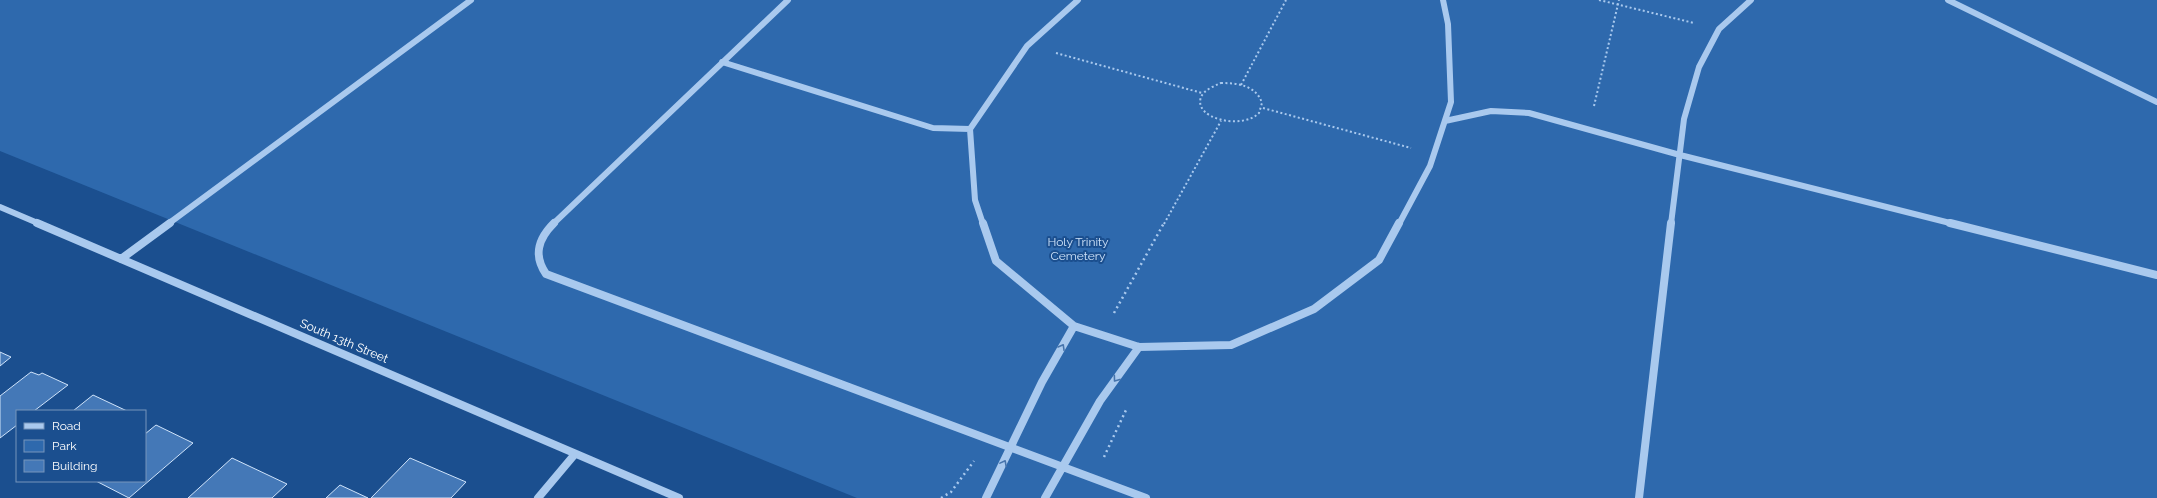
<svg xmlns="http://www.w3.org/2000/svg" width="2157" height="498" font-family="Raleway,sans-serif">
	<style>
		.green { fill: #2e69ad }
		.building { fill: #4478b7; stroke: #cfe3fa }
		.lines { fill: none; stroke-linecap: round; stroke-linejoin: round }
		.path-far1 { stroke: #a9c9ee; stroke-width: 2; stroke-dasharray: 2 2.5; stroke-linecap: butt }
		.path { stroke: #a9c9ee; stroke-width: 2.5; stroke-dasharray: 2 3.5; stroke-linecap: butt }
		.minor-far1 { stroke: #a9c9ee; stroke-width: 6 }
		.minor { stroke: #a9c9ee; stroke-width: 8 }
		.oneway { stroke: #4674ac }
		.labels { text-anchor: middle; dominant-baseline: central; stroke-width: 4; stroke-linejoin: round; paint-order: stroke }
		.park-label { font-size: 12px; fill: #cfe3fa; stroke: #1b4f8f }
		.street-label { font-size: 12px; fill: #fff; stroke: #1b4f8f }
	</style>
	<rect width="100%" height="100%" fill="#1b4f8f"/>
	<!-- green -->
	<path class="green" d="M0 0H2157V498H857L0 151Z"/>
	<!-- building -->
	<path class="building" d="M0 352 11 357 0 366Z
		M31 372 39 375 42 373 68 385 34 411H17V425L0 438V396Z
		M93 395 127 411H73Z
		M156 425 193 443 129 498 96 481H145V434Z
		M232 458 287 484 272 498H188Z
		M410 458 466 482 451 498H371Z
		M340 485 368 498H326Z"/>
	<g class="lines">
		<!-- path-far1 -->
		<path class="path-far1" d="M1599 0 1694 23
			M1056 53 1202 93
			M1221 83C1237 83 1256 85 1262 103L1259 113C1242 130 1193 119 1201 97 1204 90 1214 86 1221 83Z
			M1241 85 1286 0
			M1594 106 1619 0
			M1263 108 1411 148
			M1164 224 1221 121"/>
		<!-- path -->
		<path class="path" d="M1114 313 1164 223
			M1104 457 1126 410
			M941 498 951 492 974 461"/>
		<!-- minor-far1 -->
		<path class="minor-far1" d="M1948 0 2157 102
			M722 62 933 128 970 129
			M1445 121 1491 111 1529 113 1680 155 1954 224
			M0 207 40 224
			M168 224 471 0
			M553 224 788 0
			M983 224 975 200 970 129 1027 46 1078 0
			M1399 224 1430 166 1451 102 1448 24 1443 0
			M1671 224 1684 119 1699 67 1719 29 1751 0"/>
		<!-- minor -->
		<path class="minor" d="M37 223 679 498
			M554 223C538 239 533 255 546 274L1146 498
			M983 223 996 261 1074 326 1139 347 1231 345 1314 309 1379 260 1399 223
			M1950 223 2157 275
			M121 259 170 223
			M538 498 575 454
			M986 498 1042 382 1074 326
			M1045 498 1100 401 1139 347
			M1639 498 1671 223"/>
	</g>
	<!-- one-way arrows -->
	<defs><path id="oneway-chevron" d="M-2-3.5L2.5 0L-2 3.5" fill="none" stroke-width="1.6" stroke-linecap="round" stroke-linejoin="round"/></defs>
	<g class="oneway">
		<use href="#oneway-chevron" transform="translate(1062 347) rotate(-60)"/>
		<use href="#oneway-chevron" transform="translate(1116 379) rotate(126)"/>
		<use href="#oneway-chevron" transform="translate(1004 463) rotate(-62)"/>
	</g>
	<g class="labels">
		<!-- park labels -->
		<g class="park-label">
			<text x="1078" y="242">Holy Trinity<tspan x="1078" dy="14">Cemetery</tspan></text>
		</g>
		<!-- street labels -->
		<g class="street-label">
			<text transform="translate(344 341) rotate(23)">South 13th Street</text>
		</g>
	</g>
	<!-- legend -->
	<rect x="16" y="410" width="130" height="72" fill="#1b4f8f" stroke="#7695bc"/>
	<rect x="24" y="423" width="20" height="6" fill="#a9c9ee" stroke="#7695bc"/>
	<text x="52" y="430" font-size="12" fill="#ffffff">Road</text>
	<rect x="24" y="440" width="20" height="12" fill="#2e69ad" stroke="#7695bc"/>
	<text x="52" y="450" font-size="12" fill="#ffffff">Park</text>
	<rect x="24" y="460" width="20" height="12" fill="#4478b7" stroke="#7695bc"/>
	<text x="52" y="470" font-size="12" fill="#ffffff">Building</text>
</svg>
